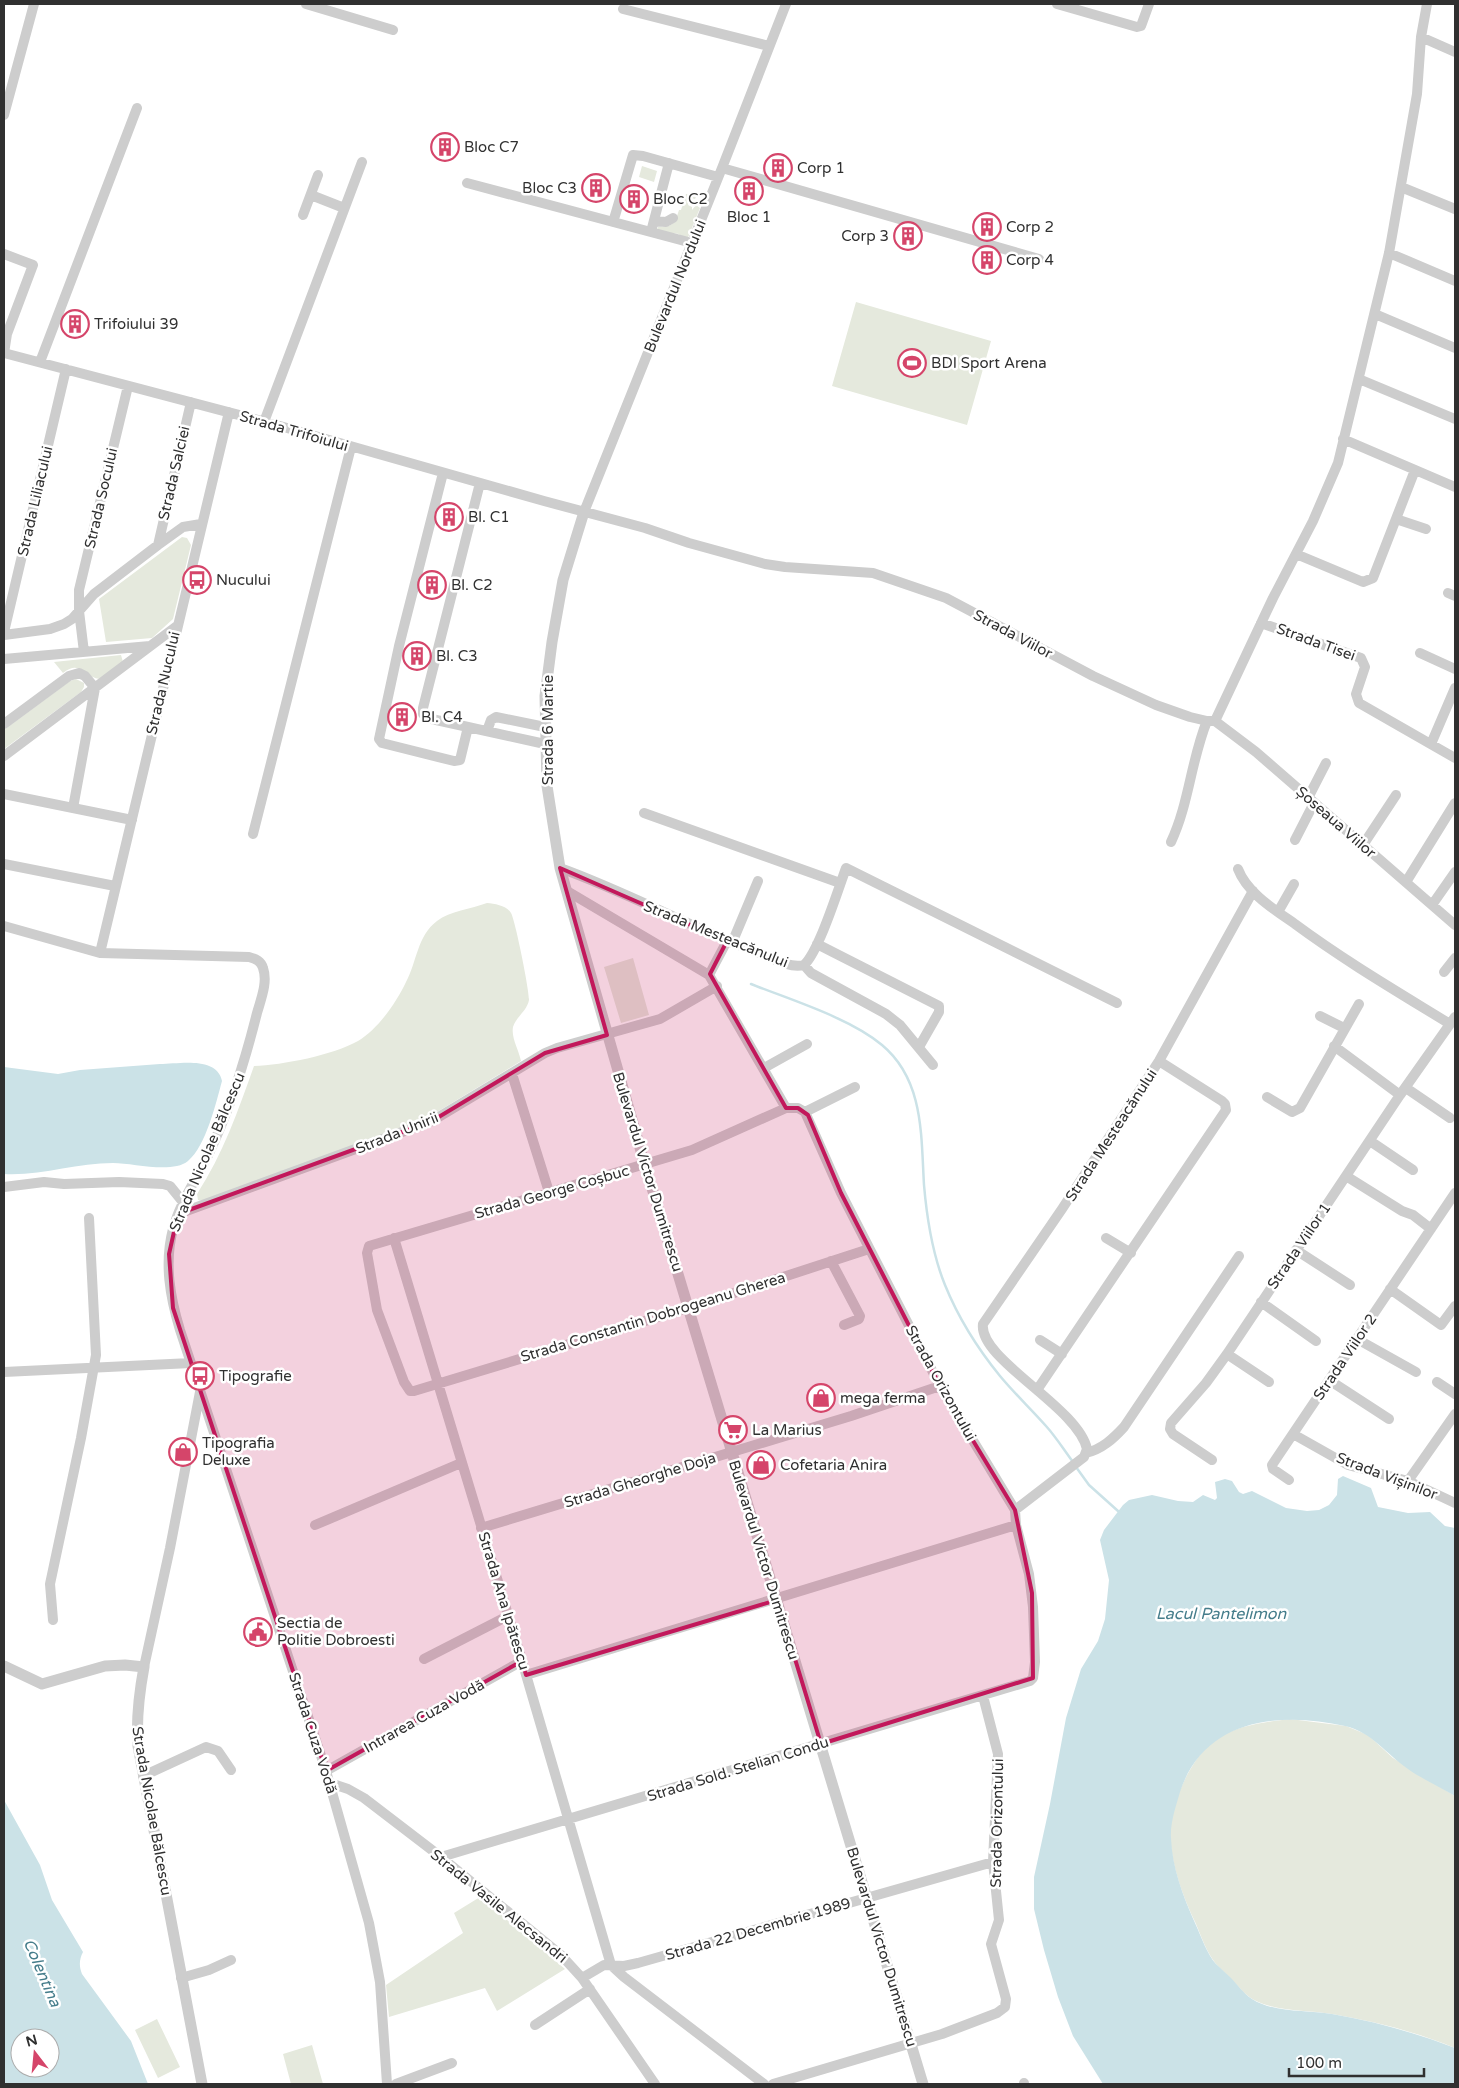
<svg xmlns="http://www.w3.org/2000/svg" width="1459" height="2088" font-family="'Varela Round',sans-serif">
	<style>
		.green { fill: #e5e9dd }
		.water { fill: #cbe2e7; fill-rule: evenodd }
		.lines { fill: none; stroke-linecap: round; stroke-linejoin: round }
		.stream { stroke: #cbe2e7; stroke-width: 2.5 }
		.minor { stroke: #cdcdcd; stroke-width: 10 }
		.tertiary { stroke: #cdcdcd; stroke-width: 11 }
		.marked { fill: #c2185b; fill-opacity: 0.2; stroke: #c2185b; stroke-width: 4; stroke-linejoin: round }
		.labels { text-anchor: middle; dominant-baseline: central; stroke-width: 5; stroke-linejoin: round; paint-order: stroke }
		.poi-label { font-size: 15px; fill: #303030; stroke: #fff; text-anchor: start }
		.street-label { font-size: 15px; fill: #303030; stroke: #fff }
		.water-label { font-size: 16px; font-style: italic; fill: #457d8b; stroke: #fff }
	</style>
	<rect width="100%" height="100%" fill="#fff"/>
	<!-- green -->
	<path class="green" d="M642 166 657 171 654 182 639 177Z
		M686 194 697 195 695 199 691 198 688 205 692 207V210L696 205 700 208 687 240 682 239 679 234 656 231 658 227 669 226 675 222 679 210H681Z
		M856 302 991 341 967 425 832 386Z
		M182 537 187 538 191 545 173 619 152 638 106 642 99 599Z
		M121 655 123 662 100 679C84 678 81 659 63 673L54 662Z
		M76 679 84 683V687L81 692 4 749V730L70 681Z
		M487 903C495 904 506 905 511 913 515 919 530 993 529 1000 527 1011 516 1017 513 1027 511 1038 519 1050 521 1061L432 1115 405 1126 203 1201 198 1200 197 1194C223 1154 238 1111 254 1066 283 1065 333 1055 358 1041 378 1029 396 1003 406 982 417 962 417 936 437 921 450 911 471 909 487 903Z
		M633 958 649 1015 621 1023 604 967Z
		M1290 1719 1346 1726 1368 1735 1393 1758 1455 1796V2048C1416 2032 1374 2021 1332 2014 1307 2010 1277 2012 1254 2000 1245 1995 1239 1987 1232 1980 1227 1974 1221 1970 1216 1964 1207 1953 1201 1936 1196 1924 1183 1897 1172 1867 1170 1837 1169 1807 1190 1758 1215 1740 1237 1725 1265 1722 1290 1719Z
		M480 1897 565 1969 497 2011 485 1988 389 2017 386 1985 463 1933 454 1913Z
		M157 2019 180 2067 158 2078 135 2030Z
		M312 2045 323 2084H291L283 2054Z"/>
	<!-- water -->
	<path class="water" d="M160 1064C179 1064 217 1056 222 1081 216 1103 206 1146 188 1161 172 1174 133 1163 113 1163 76 1163 41 1176 4 1174V1067L58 1074 80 1070Z
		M1343 1476 1371 1488 1378 1507 1408 1513 1430 1512 1445 1526 1455 1528V1796C1440 1787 1422 1779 1408 1769 1386 1754 1372 1732 1345 1726 1279 1711 1204 1719 1180 1792 1176 1806 1170 1823 1171 1838 1172 1867 1183 1896 1195 1923 1201 1936 1207 1954 1216 1964 1221 1969 1226 1973 1231 1978 1238 1985 1243 1993 1252 1999 1274 2013 1307 2010 1332 2014 1374 2021 1416 2033 1455 2048V2084H1103L1073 2036 1058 1997 1044 1950 1034 1909V1877L1050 1804 1066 1718 1081 1669 1098 1641 1105 1619 1109 1580 1100 1540 1104 1530 1123 1505 1129 1500 1152 1495 1178 1501 1193 1502 1203 1495 1215 1500 1217 1498 1215 1482 1225 1479 1232 1481 1239 1492 1243 1494 1252 1491 1286 1508 1307 1511 1319 1510 1329 1505 1337 1495 1338 1479Z
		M4 1800 40 1865 52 1900 83 1952C79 1960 79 1966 82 1974L131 2041 148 2084H4ZM20 2038H50V2068H20Z"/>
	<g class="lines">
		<!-- stream -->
		<path class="stream" d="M751 984C791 1000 850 1018 882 1045 924 1080 921 1135 924 1185 927 1220 932 1253 945 1285 958 1317 978 1349 1000 1376 1014 1393 1031 1409 1046 1426 1056 1437 1064 1450 1073 1462
			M1076 1467 1089 1485 1118 1511"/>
		<!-- minor -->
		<path class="minor" d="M306 4 393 30
			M1057 4 1137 27 1141 26 1149 4
			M623 9 769 46
			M1421 37 1455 52
			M4 115 34 4
			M722 168 1039 259
			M467 183 692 243
			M1401 187 1455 209
			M311 195 344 208
			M303 215 318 175
			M614 219 633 155 643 156 718 177
			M654 221 666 222 673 218
			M652 228 669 163
			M1389 253 1455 281
			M4 254 33 265 7 334 4 353
			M1375 314 1455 348
			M4 353 273 424 544 501 645 528 689 543 765 564 785 567 873 573 946 598 1093 676 1156 705 1190 717 1207 721H1215
			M40 362 137 108
			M1359 379 1455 419
			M264 422 362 162
			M1343 439 1455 487
			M443 473 399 646 379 739 382 743 454 761 460 760 461 756 468 727 427 718 423 714V708L480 483
			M584 512 722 168 786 4
			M1396 519 1426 529
			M158 545 191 402
			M1296 554 1363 582 1373 578 1415 470
			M1448 593 1455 596
			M1261 623 1361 658 1365 667 1356 694 1359 703 1455 758
			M4 632 66 369
			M4 635 50 629 64 624 72 619 94 594 158 545 183 527 201 524
			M84 652 79 611V590L128 386
			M1420 653 1455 669
			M4 659 150 646
			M1215 721 1273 598 1313 521 1338 463 1389 253 1417 94 1421 37 1427 4
			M1215 721 1256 752 1455 925
			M4 724 69 676 79 673 85 676 95 688 73 808
			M468 727 545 744
			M487 731 491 720 496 717 545 727
			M1431 744 1455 688
			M4 756 177 626
			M4 794 132 820
			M1308 798 1326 763
			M644 813 840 883
			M253 834 351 447
			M1295 840 1314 803
			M1171 842C1189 804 1191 760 1207 721
			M1363 845 1396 795
			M4 864 115 886
			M560 868C627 892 690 927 757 952 770 957 789 969 804 965
			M1238 869C1247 893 1275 910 1295 924 1345 961 1398 992 1450 1024
			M1406 882 1455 803
			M567 891 709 975 786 1108
			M1432 905 1455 872
			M1278 912 1294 884
			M4 926 100 953 249 957C256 959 261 961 263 968 268 982 261 999 257 1013 245 1061 230 1109 209 1153 197 1179 180 1202 173 1229 164 1263 170 1297 180 1330L326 1771 369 1923 380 1982 387 2084
			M732 943 758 881
			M817 944 939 1006V1012L919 1047
			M100 953 229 412
			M804 965C819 951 838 890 846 868L1117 1003
			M804 965 811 973 886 1014 900 1025 933 1065
			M1444 972 1455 958
			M709 975 727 941
			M1320 1016 1344 1028
			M1334 1046 1400 1095
			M764 1068 807 1044
			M512 1074 549 1192
			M1406 1088 1450 1118
			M1267 1097 1292 1112 1300 1108 1359 1004
			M805 1112 855 1087
			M1370 1141 1413 1170
			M1346 1176 1402 1211 1413 1215 1431 1229
			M4 1187 44 1182 64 1184 119 1182 163 1184 170 1186 183 1202
			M178 1214 432 1121 545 1053 557 1048 660 1019 717 986
			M394 1238 522 1661 611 1965 624 1977 764 2084
			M1106 1238 1131 1253
			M1296 1250 1350 1285
			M831 1261 860 1316 859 1319 844 1325
			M1390 1289 1441 1325 1455 1306
			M1261 1302 1316 1341
			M1357 1339 1416 1372
			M1040 1340 1062 1354
			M1227 1354 1269 1382
			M4 1372 191 1363
			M1329 1380 1389 1419
			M1437 1382 1455 1394
			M1037 1390 1226 1110 1225 1104 1222 1101 1159 1061
			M1293 1434 1348 1465 1408 1481 1455 1503
			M1086 1453C1102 1449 1113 1439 1124 1427L1239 1256
			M1212 1460 1173 1434 1170 1429 1171 1423 1206 1383 1227 1354 1400 1095 1455 1017
			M1289 1480 1273 1469 1272 1465 1455 1193
			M1408 1481 1455 1414
			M1015 1510 1084 1457 1087 1449C1078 1407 978 1359 983 1324L1062 1209 1159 1061 1253 891
			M315 1525 461 1463
			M481 1528 851 1416 940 1386
			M53 1620 50 1584 81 1438 96 1355 89 1218
			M424 1659 508 1616
			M144 1667 170 1548 200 1392
			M526 1675 1016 1525
			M326 1771 522 1661
			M143 1776 206 1747 218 1751 231 1770
			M330 1783 348 1789 364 1798 441 1857 561 1955 582 1978 655 2084
			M441 1857 1030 1681 1033 1678 1035 1662 1033 1607 1029 1574 1016 1525 1015 1510 940 1386 841 1193 805 1112 798 1108H786L692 1150 369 1246 367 1253 377 1310 404 1382 410 1391H414L688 1308 869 1249
			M181 1978 209 1970 231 1960
			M582 1978 604 1965 624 1966 638 1963 993 1862
			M535 2025 590 1989
			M1024 2083V2084
			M396 2084 452 2063
			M773 2084 942 2034 997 2013 1005 2007 1006 1999 991 1944 999 1920 993 1862 998 1754 983 1696"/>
		<!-- tertiary -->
		<path class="tertiary" d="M584 512 563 580 552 642 545 696 547 786 560 868 645 1165 923 2084
			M4 1666 42 1684 105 1666 125 1665 144 1667C139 1694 136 1719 138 1746L202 2084"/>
	</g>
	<!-- marked area -->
	<path class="marked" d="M560 868 727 941 710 974 786 1108H798L808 1115 841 1193 940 1386 1015 1510 1032 1593 1033 1678 821 1744 777 1600 526 1675 522 1661 326 1771 173 1308 169 1254 178 1214 432 1121 545 1053 607 1035Z"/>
	<!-- icons -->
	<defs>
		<symbol id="building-ring" viewBox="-11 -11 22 22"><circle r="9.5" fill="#fff" stroke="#d5456a" stroke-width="1.5"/><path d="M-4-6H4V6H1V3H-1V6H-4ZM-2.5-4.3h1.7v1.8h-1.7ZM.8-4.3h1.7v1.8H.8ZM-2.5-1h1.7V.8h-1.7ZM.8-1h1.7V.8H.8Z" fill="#d5456a"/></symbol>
		<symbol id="stadium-ring" viewBox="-11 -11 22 22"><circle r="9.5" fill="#fff" stroke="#d5456a" stroke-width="1.5"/><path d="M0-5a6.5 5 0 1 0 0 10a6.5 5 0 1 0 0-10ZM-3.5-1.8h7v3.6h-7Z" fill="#d5456a"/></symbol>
		<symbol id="bus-ring" viewBox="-11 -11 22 22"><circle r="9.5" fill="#fff" stroke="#d5456a" stroke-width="1.5"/><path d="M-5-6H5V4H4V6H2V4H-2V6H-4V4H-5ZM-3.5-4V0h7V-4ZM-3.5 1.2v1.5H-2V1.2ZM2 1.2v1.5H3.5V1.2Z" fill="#d5456a"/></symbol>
		<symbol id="shop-ring" viewBox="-11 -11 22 22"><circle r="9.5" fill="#fff" stroke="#d5456a" stroke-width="1.5"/><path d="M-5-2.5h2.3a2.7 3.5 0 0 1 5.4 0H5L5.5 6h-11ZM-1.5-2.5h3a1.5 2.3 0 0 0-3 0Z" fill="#d5456a"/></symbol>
		<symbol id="supermarket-ring" viewBox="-11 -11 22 22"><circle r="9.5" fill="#fff" stroke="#d5456a" stroke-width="1.5"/><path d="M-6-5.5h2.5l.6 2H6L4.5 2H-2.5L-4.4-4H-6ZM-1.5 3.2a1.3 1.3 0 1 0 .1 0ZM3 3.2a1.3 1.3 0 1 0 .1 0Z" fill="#d5456a"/></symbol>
		<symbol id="civic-ring" viewBox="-11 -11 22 22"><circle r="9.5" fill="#fff" stroke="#d5456a" stroke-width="1.5"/><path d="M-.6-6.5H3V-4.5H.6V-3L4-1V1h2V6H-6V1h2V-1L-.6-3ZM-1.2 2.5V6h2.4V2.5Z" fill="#d5456a"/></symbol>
	</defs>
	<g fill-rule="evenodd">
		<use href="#building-ring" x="429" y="131" width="32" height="32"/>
		<use href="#building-ring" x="762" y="152" width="32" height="32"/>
		<use href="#building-ring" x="580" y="172" width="32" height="32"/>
		<use href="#building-ring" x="733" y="175" width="32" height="32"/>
		<use href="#building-ring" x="618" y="183" width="32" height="32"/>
		<use href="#building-ring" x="971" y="211" width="32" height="32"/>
		<use href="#building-ring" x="892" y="220" width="32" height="32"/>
		<use href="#building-ring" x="971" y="244" width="32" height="32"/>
		<use href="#building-ring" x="59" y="308" width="32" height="32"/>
		<use href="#stadium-ring" x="896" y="347" width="32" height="32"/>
		<use href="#building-ring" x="433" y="501" width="32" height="32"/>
		<use href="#bus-ring" x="181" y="564" width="32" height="32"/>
		<use href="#building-ring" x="416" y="569" width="32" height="32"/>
		<use href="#building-ring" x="401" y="640" width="32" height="32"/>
		<use href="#building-ring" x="386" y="701" width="32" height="32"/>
		<use href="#bus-ring" x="184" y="1360" width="32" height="32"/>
		<use href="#shop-ring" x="805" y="1382" width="32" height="32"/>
		<use href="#supermarket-ring" x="717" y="1414" width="32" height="32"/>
		<use href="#shop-ring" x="167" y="1436" width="32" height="32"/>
		<use href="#shop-ring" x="745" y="1449" width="32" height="32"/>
		<use href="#civic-ring" x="242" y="1616" width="32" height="32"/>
	</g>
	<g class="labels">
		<!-- poi labels -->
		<g class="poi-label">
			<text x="464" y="147">Bloc C7</text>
			<text x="797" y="168">Corp 1</text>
			<text x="577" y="188" text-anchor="end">Bloc C3</text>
			<text x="653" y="199">Bloc C2</text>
			<text x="749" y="217" text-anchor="middle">Bloc 1</text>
			<text x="1006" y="227">Corp 2</text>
			<text x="889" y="236" text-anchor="end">Corp 3</text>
			<text x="1006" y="260">Corp 4</text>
			<text x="94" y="324">Trifoiului 39</text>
			<text x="931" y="363">BDI Sport Arena</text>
			<text x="468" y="517">Bl. C1</text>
			<text x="216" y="580">Nucului</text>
			<text x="451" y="585">Bl. C2</text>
			<text x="436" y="656">Bl. C3</text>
			<text x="421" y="717">Bl. C4</text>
			<text x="219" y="1376">Tipografie</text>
			<text x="840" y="1398">mega ferma</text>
			<text x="752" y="1430">La Marius</text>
			<text x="202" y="1443">Tipografia<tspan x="202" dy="17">Deluxe</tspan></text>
			<text x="780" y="1465">Cofetaria Anira</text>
			<text x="277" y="1623">Sectia de<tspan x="277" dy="17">Politie Dobroesti</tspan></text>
		</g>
		<!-- street labels -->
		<g class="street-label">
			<text transform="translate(675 286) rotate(-68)">Bulevardul Nordului</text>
			<text transform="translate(294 431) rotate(16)">Strada Trifoiului</text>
			<text transform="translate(174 473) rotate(-77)">Strada Salciei</text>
			<text transform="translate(101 498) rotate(-77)">Strada Socului</text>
			<text transform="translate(35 501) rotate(-77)">Strada Liliacului</text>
			<text transform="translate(1013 634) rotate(28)">Strada Viilor</text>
			<text transform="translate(1316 642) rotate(20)">Strada Tisei</text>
			<text transform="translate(163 683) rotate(-77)">Strada Nucului</text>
			<text transform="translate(548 730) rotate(-90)">Strada 6 Martie</text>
			<text transform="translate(1336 822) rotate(41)">Șoseaua Viilor</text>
			<text transform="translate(716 934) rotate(22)">Strada Mesteacănului</text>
			<text transform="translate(397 1133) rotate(-22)">Strada Unirii</text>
			<text transform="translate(1111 1135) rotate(-57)">Strada Mesteacănului</text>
			<text transform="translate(207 1152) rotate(-67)">Strada Nicolae Bălcescu</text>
			<text transform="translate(648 1172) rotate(73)">Bulevardul Victor Dumitrescu</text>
			<text transform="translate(552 1192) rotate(-16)">Strada George Coșbuc</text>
			<text transform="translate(1299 1246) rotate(-56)">Strada Viilor 1</text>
			<text transform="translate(653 1317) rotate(-17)">Strada Constantin Dobrogeanu Gherea</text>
			<text transform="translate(1345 1357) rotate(-56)">Strada Viilor 2</text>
			<text transform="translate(941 1383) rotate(61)">Strada Orizontului</text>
			<text transform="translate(1387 1476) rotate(21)">Strada Vișinilor</text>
			<text transform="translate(640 1480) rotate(-17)">Strada Gheorghe Doja</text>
			<text transform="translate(764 1560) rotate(73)">Bulevardul Victor Dumitrescu</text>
			<text transform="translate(504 1601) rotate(73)">Strada Ana Ipătescu</text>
			<text transform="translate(424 1716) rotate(-29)">Intrarea Cuza Vodă</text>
			<text transform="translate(313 1733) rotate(72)">Strada Cuza Vodă</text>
			<text transform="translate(738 1769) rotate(-17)">Strada Sold. Stelian Condu</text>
			<text transform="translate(152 1811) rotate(80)">Strada Nicolae Bălcescu</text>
			<text transform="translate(997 1823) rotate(-89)">Strada Orizontului</text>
			<text transform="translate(499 1906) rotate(39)">Strada Vasile Alecsandri</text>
			<text transform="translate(758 1929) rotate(-16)">Strada 22 Decembrie 1989</text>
			<text transform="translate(882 1947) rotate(73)">Bulevardul Victor Dumitrescu</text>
		</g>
		<!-- water labels -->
		<g class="water-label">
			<text x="1221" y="1614">Lacul Pantelimon</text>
			<text transform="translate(42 1973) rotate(67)">Colentina</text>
		</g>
	</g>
	<!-- border -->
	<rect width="1459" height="2088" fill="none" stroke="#303030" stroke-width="10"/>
	<!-- north arrow -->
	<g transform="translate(35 2053) rotate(344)"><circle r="24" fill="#ffffff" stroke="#acacac"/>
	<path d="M0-4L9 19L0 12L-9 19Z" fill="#d5456a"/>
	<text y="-8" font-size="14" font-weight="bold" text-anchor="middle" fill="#303030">N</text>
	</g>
	<!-- scale -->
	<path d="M1289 2068v8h135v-8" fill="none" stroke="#303030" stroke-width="2.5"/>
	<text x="1296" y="2068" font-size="15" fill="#303030" stroke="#ffffff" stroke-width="4" paint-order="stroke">100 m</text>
</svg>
